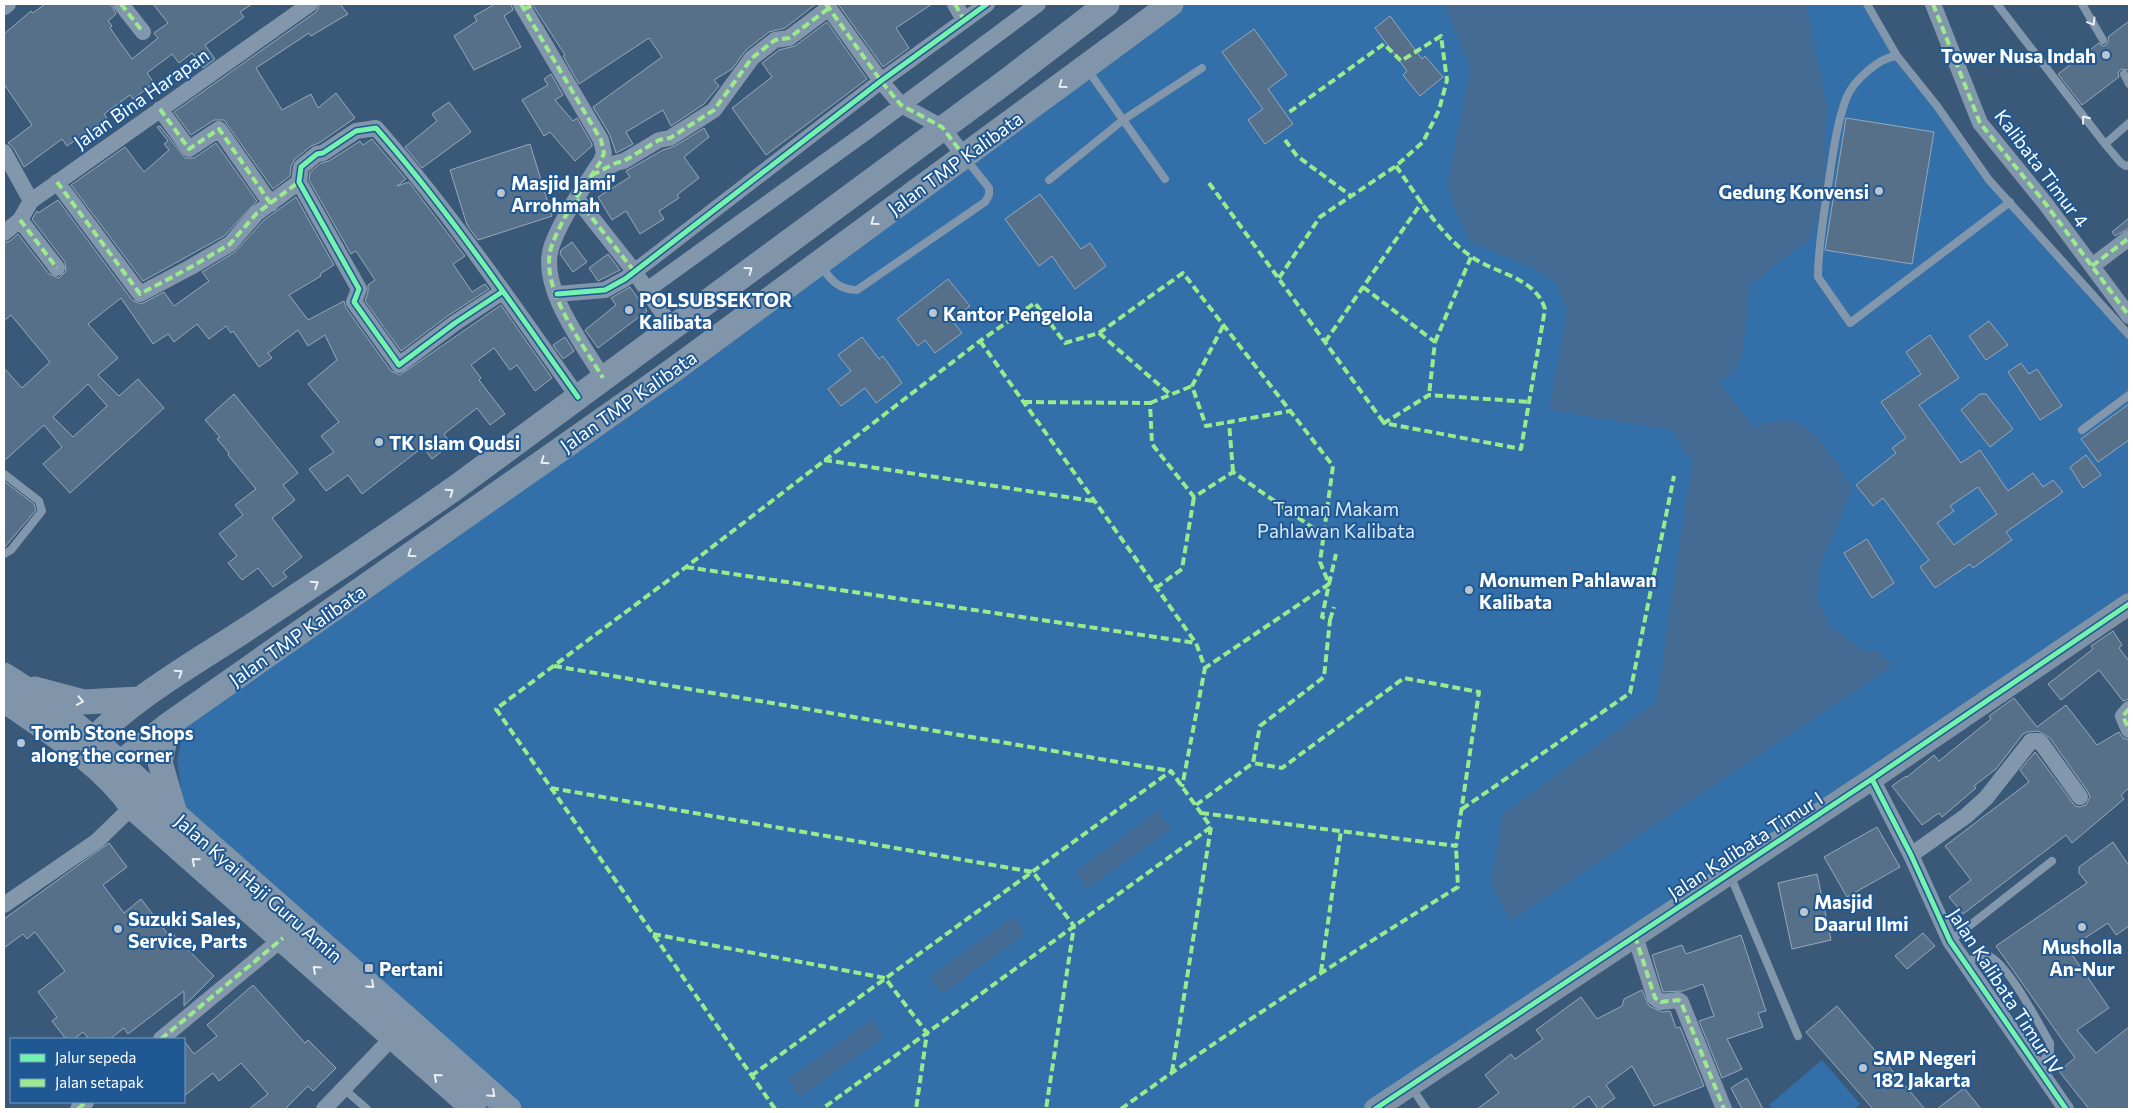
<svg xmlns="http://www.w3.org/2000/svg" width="2133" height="1113" font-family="Commissioner,sans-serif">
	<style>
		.green { fill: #336fa8 }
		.water { fill: #436b93 }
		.building { fill: #577089; stroke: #96a8b9; fill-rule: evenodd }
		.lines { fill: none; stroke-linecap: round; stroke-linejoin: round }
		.lane { stroke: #8297ab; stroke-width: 8 }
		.street { stroke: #8297ab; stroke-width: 16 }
		.secondary { stroke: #7e93a7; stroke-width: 22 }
		.primary { stroke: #8195aa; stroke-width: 25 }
		.quiet { stroke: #9bea8d; stroke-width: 4; stroke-dasharray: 8 4; stroke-linecap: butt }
		.cycleway-casing { stroke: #1f5893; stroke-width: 8 }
		.cycleway { stroke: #73f3ae; stroke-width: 5 }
		.oneway { stroke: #eceff2 }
		.poi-dot { fill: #bac5d0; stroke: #1f5893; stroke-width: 2 }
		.labels { text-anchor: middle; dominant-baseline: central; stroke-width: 4; stroke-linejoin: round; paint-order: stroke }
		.poi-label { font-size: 19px; font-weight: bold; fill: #fff; stroke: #1f5893; text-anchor: start }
		.street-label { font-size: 19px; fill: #fff; stroke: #1f5893 }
		.park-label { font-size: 19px; fill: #d7e9fa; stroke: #1f5893 }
	</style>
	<rect width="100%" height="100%" fill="#3a5978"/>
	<!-- green -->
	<path class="green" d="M1171 4H1867L1897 56 2010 202 2129 337V603L1377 1109H509L176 816 181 788 177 761 182 736 168 725Z
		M1822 1060 1860 1104 1854 1109H1773L1769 1105Z"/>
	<!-- water -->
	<path class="water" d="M1444 4H1806L1827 105 1824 201 1811 238 1750 285 1743 350 1734 373 1719 382 1753 426C1765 423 1782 418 1795 422 1819 429 1838 466 1852 487L1840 520 1821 563 1817 598 1832 628 1865 651H1879L1893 666 1510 921 1491 885 1503 814 1656 702 1692 461 1671 430 1549 410 1567 312 1556 283 1534 268 1470 242 1453 205 1448 181 1470 68Z
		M1158 811 1171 829 1087 889 1075 872Z
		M1013 917 1025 934 942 994 929 977Z
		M872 1019 884 1037 800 1097 788 1079Z"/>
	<!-- building -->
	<path class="building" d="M45 4H111L116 14 108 21 112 26 110 28 132 59 158 38 154 33 168 23 153 4H252L240 12 244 17 205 45 215 59 203 68 192 53 179 63 172 54 147 73 154 83 133 99 130 95 104 114 107 118 67 146 62 139 24 167 13 147 8 143 32 125 4 84V34L31 11 33 13Z
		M320 4H340L348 14 311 36 309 33 256 68 282 110 311 94 318 108 336 93 355 118 319 143 311 146 295 159 291 166 290 176 273 189 224 120H214L191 135 174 112 316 12Z
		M495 4H511L513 10 504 16 521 47 474 70 454 36 477 21 474 16Z
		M532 4H816L785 28 769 32 746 50 732 69 714 80 719 86 704 104 671 126 663 110 626 132 633 144 616 153 610 135 593 107 662 57 649 38 579 84 563 56 565 55Z
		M838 4H932L896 28 909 48 883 67Z
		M1390 16 1422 59 1425 56 1443 77 1420 96 1403 75 1407 71 1375 28Z
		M2129 21V70L2121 69 2118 73 2119 77 2082 105 2058 74 2099 43 2103 46 2106 45 2109 40 2108 37Z
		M827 22 867 79 766 155 732 108 772 77 762 63 779 50 795 46Z
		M1254 29 1287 75 1268 89 1293 124 1265 144 1248 120 1263 109 1222 52Z
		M551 74 563 95 555 100 573 121 577 118 592 144V146L575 161 550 132 544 136 522 100 548 85 544 79Z
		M449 102 471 132 422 168 405 147 437 121 432 114Z
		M1846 118 1934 132 1912 264 1825 250Z
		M160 126 185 158H194L216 143 257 201 224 236 143 281 71 185 125 147 144 172 169 150 164 144 168 141 157 127Z
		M704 128 709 137 684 157 699 178 677 195 679 198 659 211 664 219 640 234 626 211 612 220 598 197 630 177 626 171 663 150 675 146Z
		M372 139 406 179 397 186 409 182 464 255 465 256 453 264 472 292 485 284 489 289 449 315 401 351 365 301 368 292V285L375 280 356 251 351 254 309 180 310 172 321 163 329 161 360 141 363 145Z
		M530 144 552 216 478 240 467 225 450 170Z
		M1040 194 1081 249 1090 243 1106 266 1075 289 1052 256 1039 266 1005 219Z
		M296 197 334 265 320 274 321 276 289 295 308 320 344 301 346 308 391 371 400 375 501 305 552 378 535 391 517 365 510 370 494 348 471 365 481 378 479 380 505 414 490 425 477 408 444 434 451 444 432 459 423 447 362 494 348 475 326 491 309 469 334 452 321 436 339 422 308 384 337 360 325 335 308 346 298 330 268 353 272 358 259 367 233 331 231 333 226 326 209 339 197 324 174 342 168 334 153 344 121 298 88 324 118 358 98 375 119 396 138 379 164 408 70 493 43 464 62 447 44 425 4 461V368L22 388 50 362 11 315 4 321V243L10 241 18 234 49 274 59 278 66 271 65 262 32 219 37 211 38 213 58 200 132 300 141 304 164 292 174 306 209 281 202 272 235 252 264 220ZM88 384 107 406 73 437 53 417Z
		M2129 218V228L2115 236 2112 232Z
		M572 242 587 262 573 272 560 254 561 250Z
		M608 254 620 270 598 281 589 268Z
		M948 279 970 306 952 320 962 333 935 353 925 340 918 346 897 319Z
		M630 287 647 311 598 348 585 330 616 305 611 298Z
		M1989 321 2008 345 1986 360 1969 336Z
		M1930 335 1959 378 1919 405 1961 463 1980 450 2008 491 2033 473 2043 487 2053 480 2063 492 2006 532 2012 540 1973 568 1970 564 1935 588 1920 567 1929 560 1883 498 1873 506 1856 485 1896 453 1892 448 1906 438 1881 402 1921 374 1906 352ZM1978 487 1997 514 1954 545 1937 523 1954 511 1950 506Z
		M565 337 574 351 563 359 553 345Z
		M862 337 879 359 883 356 902 383 876 403 865 388 841 406 828 389 851 371 838 355Z
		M2021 363 2029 374 2037 369 2062 406 2040 420 2008 372Z
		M234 394 298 473 283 485 295 500 272 518 302 557 283 572 287 577 273 587 258 568 242 580 228 563 237 556 219 534 243 515 235 505 256 489 228 455 229 453 217 439 220 437 205 420Z
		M1980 394H1986L2013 429 1990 447 1961 410Z
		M2129 404V440L2098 462 2081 439Z
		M2086 455 2101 475 2083 488 2070 467Z
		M4 481 34 504 36 510 4 548Z
		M1867 539 1894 583 1872 598 1844 553Z
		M2113 631 2122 645 2119 648 2129 661V699L2123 701 2099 670 2061 700 2048 684 2093 649 2091 646Z
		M2014 698 2037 727 2066 705 2097 745 2119 732 2123 738 2129 740V788L2121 795 2124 799 2072 843 2066 835 1963 914 1949 897 1971 880 1945 846 2029 782 2020 770 2035 752 2075 806 2080 807 2086 805 2090 797 2088 792 2050 738 2038 731 2027 732 2023 734 1996 769 1974 786 1976 788 1942 817 1939 813 1922 825 1892 786 1906 776 1907 777 1934 755 1939 761 1991 719 1989 716Z
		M1877 827 1900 867 1847 897 1824 857Z
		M2113 842 2129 866V926L2116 935 2108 923 2068 949 2109 1008 2077 1030 2096 1053 2129 1027V1109H2089L2059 1071 2075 1058 1996 946 2087 883 2079 873V867Z
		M109 843 127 867 103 885 124 913 141 899 170 937 173 934 214 976 184 1006V991L128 1034 124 1028 110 1039H89L83 1032 74 1039H66L52 1021 57 1017 38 992 65 971 35 932 27 939 23 934 4 948V919Z
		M1817 874 1831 940 1792 949 1778 883Z
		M1923 933 1935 946 1907 969 1895 956Z
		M1741 935 1766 1011 1758 1013 1763 1027 1727 1039 1742 1069 1722 1078 1699 1021 1714 1016 1703 984 1683 991 1663 992 1652 955 1682 945 1686 954Z
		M253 985 305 1043 308 1040 336 1068 313 1091 308 1086 285 1109H249L268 1094 241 1063 219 1081 213 1073 184 1096V1041L194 1054 217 1036 207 1025Z
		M1642 990 1649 1006 1662 1012 1670 1011 1676 1028 1680 1027 1704 1086 1654 1106 1632 1066 1606 1085 1615 1098 1600 1109H1598L1589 1096 1571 1109H1477L1499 1093 1485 1075 1511 1054 1515 1059 1543 1039 1536 1030 1581 997 1597 1019 1622 1006 1624 999Z
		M1837 1006 1925 1109H1873L1806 1032Z
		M1747 1078 1763 1109H1742L1731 1088Z
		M1964 1088 1981 1109H1937Z"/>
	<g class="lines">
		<!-- lane -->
		<path class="lane" d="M1867 4 1897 56
			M1997 4 2105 144 2121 163 2126 166 2129 165
			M2082 4 2103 40
			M1087 69 1165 179
			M2124 74 2129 84
			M2105 144 2129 123
			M1049 180 1123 120 1202 68
			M2010 202 1850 323 1818 277C1818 249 1823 220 1827 193 1832 162 1835 129 1846 99 1852 82 1879 57 1897 56L1937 106 1989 180 2129 335
			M822 267C831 281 840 290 857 290L985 202 989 195V188L965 158
			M2082 430 2129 395
			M4 474 39 501 42 511 11 550 4 554
			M1730 875 1798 1036
			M1950 941 2052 861
			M1965 963C1972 960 1979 954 1987 955 2006 960 2039 1024 2050 1043V1052L2037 1068
			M1412 1088 1426 1109
			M344 1089 367 1109"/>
		<!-- street -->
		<path class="street" d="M121 4 143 32
			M521 4 601 140 604 153 601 161C584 187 563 215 552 245 537 286 583 344 603 378
			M826 4 881 81 901 105 942 127 964 156
			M955 4 964 20
			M1933 4 1980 123 2045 203 2129 316
			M4 7 8 4
			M160 109 189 149 219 129 271 204
			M4 152 31 201
			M592 175 616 163 624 161 659 140 670 138 714 110 752 58 775 40 789 38 829 8
			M57 182 140 294 191 267 230 244 257 213 299 182
			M577 199 634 271 672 327
			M20 220 57 268
			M4 233 20 220 31 201 310 4
			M2092 266 2129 238
			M647 290 869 130 1038 4
			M502 292 455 323 399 365 354 302 359 289 299 182 301 167 317 154 323 153 356 131 376 128C450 212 513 306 578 397
			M557 294 605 290 625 279 881 81 987 4
			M2129 709 2123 716 2129 730
			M1872 779 1911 855 1950 941 2066 1109
			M1911 855 1966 816 1986 798 2031 741H2038L2042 744 2080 797
			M4 905 97 841 132 807
			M1635 936 1655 998 1661 1002 1678 1000 1681 1002 1724 1109
			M161 1039 283 938
			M78 1109 86 1102
			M324 1109 392 1038"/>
		<!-- secondary -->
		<path class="secondary" d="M1375 1109 1872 779 2129 604"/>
		<!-- primary -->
		<path class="primary" d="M4 675C27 690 51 705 72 722 118 758 158 800 202 838 305 928 407 1018 509 1109
			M35 689 84 702 138 699
			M4 700C48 731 101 762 132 807L474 1109
			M168 725 160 762 175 814
			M79 754C124 703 185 669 242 632 314 585 385 537 455 488L1008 80 1107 4
			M106 777 120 763 168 725 672 371 1171 4"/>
		<!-- quiet -->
		<path class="quiet" d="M121 4 143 32
			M521 4 601 140 604 153 601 161C584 187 563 215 552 245 537 286 583 344 603 378
			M826 4 881 81 901 105 942 127 964 156
			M955 4 964 20
			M1933 4 1980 123 2045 203 2129 316
			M524 9 535 4
			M160 109 189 149 219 129 271 204
			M1285 140 1297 156 1351 196
			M1396 166C1418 197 1438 232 1469 255 1494 274 1535 276 1545 309L1521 449 1384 423 1429 395 1530 402
			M592 175 616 163 624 161 659 140 670 138 714 110 752 58 775 40 789 38 829 8
			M57 182 140 294 191 267 230 244 257 213 299 182
			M1209 183 1384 423
			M577 199 634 271
			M20 220 57 268
			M2092 266 2129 238
			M1279 278 1320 217 1396 166 1423 142 1439 110 1447 80 1441 36 1401 61 1384 44 1288 113
			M1363 287 1435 342 1429 395
			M1223 326 1192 386 1206 426 1229 422
			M1099 333 1183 273 1333 466 1320 562 1329 584
			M980 341 1196 643 1205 668 1182 787
			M1325 342 1422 202
			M1435 342 1471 257
			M1024 402 1150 403 1152 444 1194 497 1233 472 1323 535
			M1150 403 1192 386
			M824 460 1093 501
			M1233 472 1229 422 1290 411
			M686 567 1196 643
			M1329 584 1336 554
			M1156 588 1182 569 1194 497
			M1330 620 1334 607
			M554 666 1171 771
			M2129 709 2123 716 2129 730
			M551 788 1033 872 1074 926 1046 1109
			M1196 805 1253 763 1260 726 1324 677 1330 620 1322 617 1329 584 1205 668
			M1462 809 1630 693 1674 476
			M1201 813 1456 846 1479 692 1404 678 1282 768 1253 763
			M653 934 885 978 927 1033 916 1109
			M1635 936 1655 998 1661 1002 1678 1000 1681 1002 1724 1109
			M1321 972 1341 831
			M161 1039 283 938
			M1172 1072 1211 827
			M751 1076 1171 771 1211 827 822 1109
			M78 1109 86 1102
			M775 1109 496 709 686 567 980 341 1035 303 1065 343 1099 333 1171 395
			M1121 1109C1230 1030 1343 958 1458 887L1456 846"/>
		<defs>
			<path id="cycleway" d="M502 292 455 323 399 365 354 302 359 289 299 182 301 167 317 154 323 153 356 131 376 128C450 212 513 306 578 397
				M557 294 605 290 625 279 881 81 987 4
				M1872 779 1911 855 1950 941 2066 1109
				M1375 1109 1872 779 2129 604"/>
		</defs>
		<!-- cycleway casing -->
		<use href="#cycleway" class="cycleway-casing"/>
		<!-- cycleway -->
		<use href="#cycleway" class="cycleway"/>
	</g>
	<!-- one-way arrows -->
	<defs><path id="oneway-chevron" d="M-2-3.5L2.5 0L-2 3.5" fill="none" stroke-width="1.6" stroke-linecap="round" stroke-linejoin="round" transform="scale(1.25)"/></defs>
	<g class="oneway">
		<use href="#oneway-chevron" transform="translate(2092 22) rotate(59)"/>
		<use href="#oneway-chevron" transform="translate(1062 85) rotate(144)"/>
		<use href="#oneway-chevron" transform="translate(2085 119) rotate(-128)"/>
		<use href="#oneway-chevron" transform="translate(874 222) rotate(144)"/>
		<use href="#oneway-chevron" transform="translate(749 270) rotate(-36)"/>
		<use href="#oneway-chevron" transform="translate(544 461) rotate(145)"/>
		<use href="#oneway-chevron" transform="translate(450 492) rotate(-35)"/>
		<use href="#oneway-chevron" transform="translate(411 554) rotate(145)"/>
		<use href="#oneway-chevron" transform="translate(315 584) rotate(-33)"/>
		<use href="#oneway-chevron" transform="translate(179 673) rotate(-33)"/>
		<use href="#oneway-chevron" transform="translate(80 701) rotate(11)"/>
		<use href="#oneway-chevron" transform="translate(195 861) rotate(-139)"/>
		<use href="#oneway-chevron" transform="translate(316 969) rotate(-138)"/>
		<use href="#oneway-chevron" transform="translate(371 985) rotate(42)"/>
		<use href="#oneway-chevron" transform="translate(437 1077) rotate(-139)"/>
		<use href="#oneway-chevron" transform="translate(492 1094) rotate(42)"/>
	</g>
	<!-- markers -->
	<g class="poi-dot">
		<circle cx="2106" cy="55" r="5"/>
		<circle cx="1879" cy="191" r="5"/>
		<circle cx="501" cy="193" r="5"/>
		<circle cx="629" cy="310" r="5"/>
		<circle cx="933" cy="313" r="5"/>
		<circle cx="379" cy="442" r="5"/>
		<circle cx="1469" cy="590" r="5"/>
		<circle cx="21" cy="743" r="5"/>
		<circle cx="1804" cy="912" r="5"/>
		<circle cx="2082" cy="927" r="5"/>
		<circle cx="118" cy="929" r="5"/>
		<rect x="364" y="963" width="10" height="10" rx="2.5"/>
		<circle cx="1863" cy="1068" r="5"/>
	</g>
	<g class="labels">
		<!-- poi labels -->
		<g class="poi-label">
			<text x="2096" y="55" text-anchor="end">Tower Nusa Indah</text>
			<text x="511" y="182">Masjid Jami'<tspan x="511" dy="22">Arrohmah</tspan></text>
			<text x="1869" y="191" text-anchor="end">Gedung Konvensi</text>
			<text x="639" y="299">POLSUBSEKTOR<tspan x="639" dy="22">Kalibata</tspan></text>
			<text x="943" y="313">Kantor Pengelola</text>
			<text x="389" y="442">TK Islam Qudsi</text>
			<text x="1479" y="579">Monumen Pahlawan<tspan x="1479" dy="22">Kalibata</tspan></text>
			<text x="31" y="732">Tomb Stone Shops<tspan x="31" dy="22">along the corner</tspan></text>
			<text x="1814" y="901">Masjid<tspan x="1814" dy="22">Daarul Ilmi</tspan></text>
			<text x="128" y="918">Suzuki Sales,<tspan x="128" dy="22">Service, Parts</tspan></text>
			<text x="2082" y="946" text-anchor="middle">Musholla<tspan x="2082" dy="22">An-Nur</tspan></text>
			<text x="379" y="968">Pertani</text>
			<text x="1873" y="1057">SMP Negeri<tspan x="1873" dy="22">182 Jakarta</tspan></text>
		</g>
		<!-- street labels -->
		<g class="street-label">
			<text transform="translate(141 98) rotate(-35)">Jalan Bina Harapan</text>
			<text transform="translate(955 163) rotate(-36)">Jalan TMP Kalibata</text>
			<text transform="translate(2042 168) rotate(53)">Kalibata Timur 4</text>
			<text transform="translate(628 401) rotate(-35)">Jalan TMP Kalibata</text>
			<text transform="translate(297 635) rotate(-35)">Jalan TMP Kalibata</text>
			<text transform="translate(1745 845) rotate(-33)">Jalan Kalibata Timur I</text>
			<text transform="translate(259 888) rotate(41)">Jalan Kyai Haji Guru Amin</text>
			<text transform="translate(2006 991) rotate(57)">Jalan Kalibata Timur IV</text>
		</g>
		<!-- park labels -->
		<g class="park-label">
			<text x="1336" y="508">Taman Makam<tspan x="1336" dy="22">Pahlawan Kalibata</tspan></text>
		</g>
	</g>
	<!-- border -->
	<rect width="2133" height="1113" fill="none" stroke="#ffffff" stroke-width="10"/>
	<!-- legend -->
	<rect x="10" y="1038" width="175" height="65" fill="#1f5893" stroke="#799bbe"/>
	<rect x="20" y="1054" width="25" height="8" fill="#73f3ae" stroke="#799bbe"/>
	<text x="55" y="1063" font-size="15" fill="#ffffff">Jalur sepeda</text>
	<rect x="20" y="1079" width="25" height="8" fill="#9bea8d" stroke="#799bbe"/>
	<text x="55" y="1088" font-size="15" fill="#ffffff">Jalan setapak</text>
</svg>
